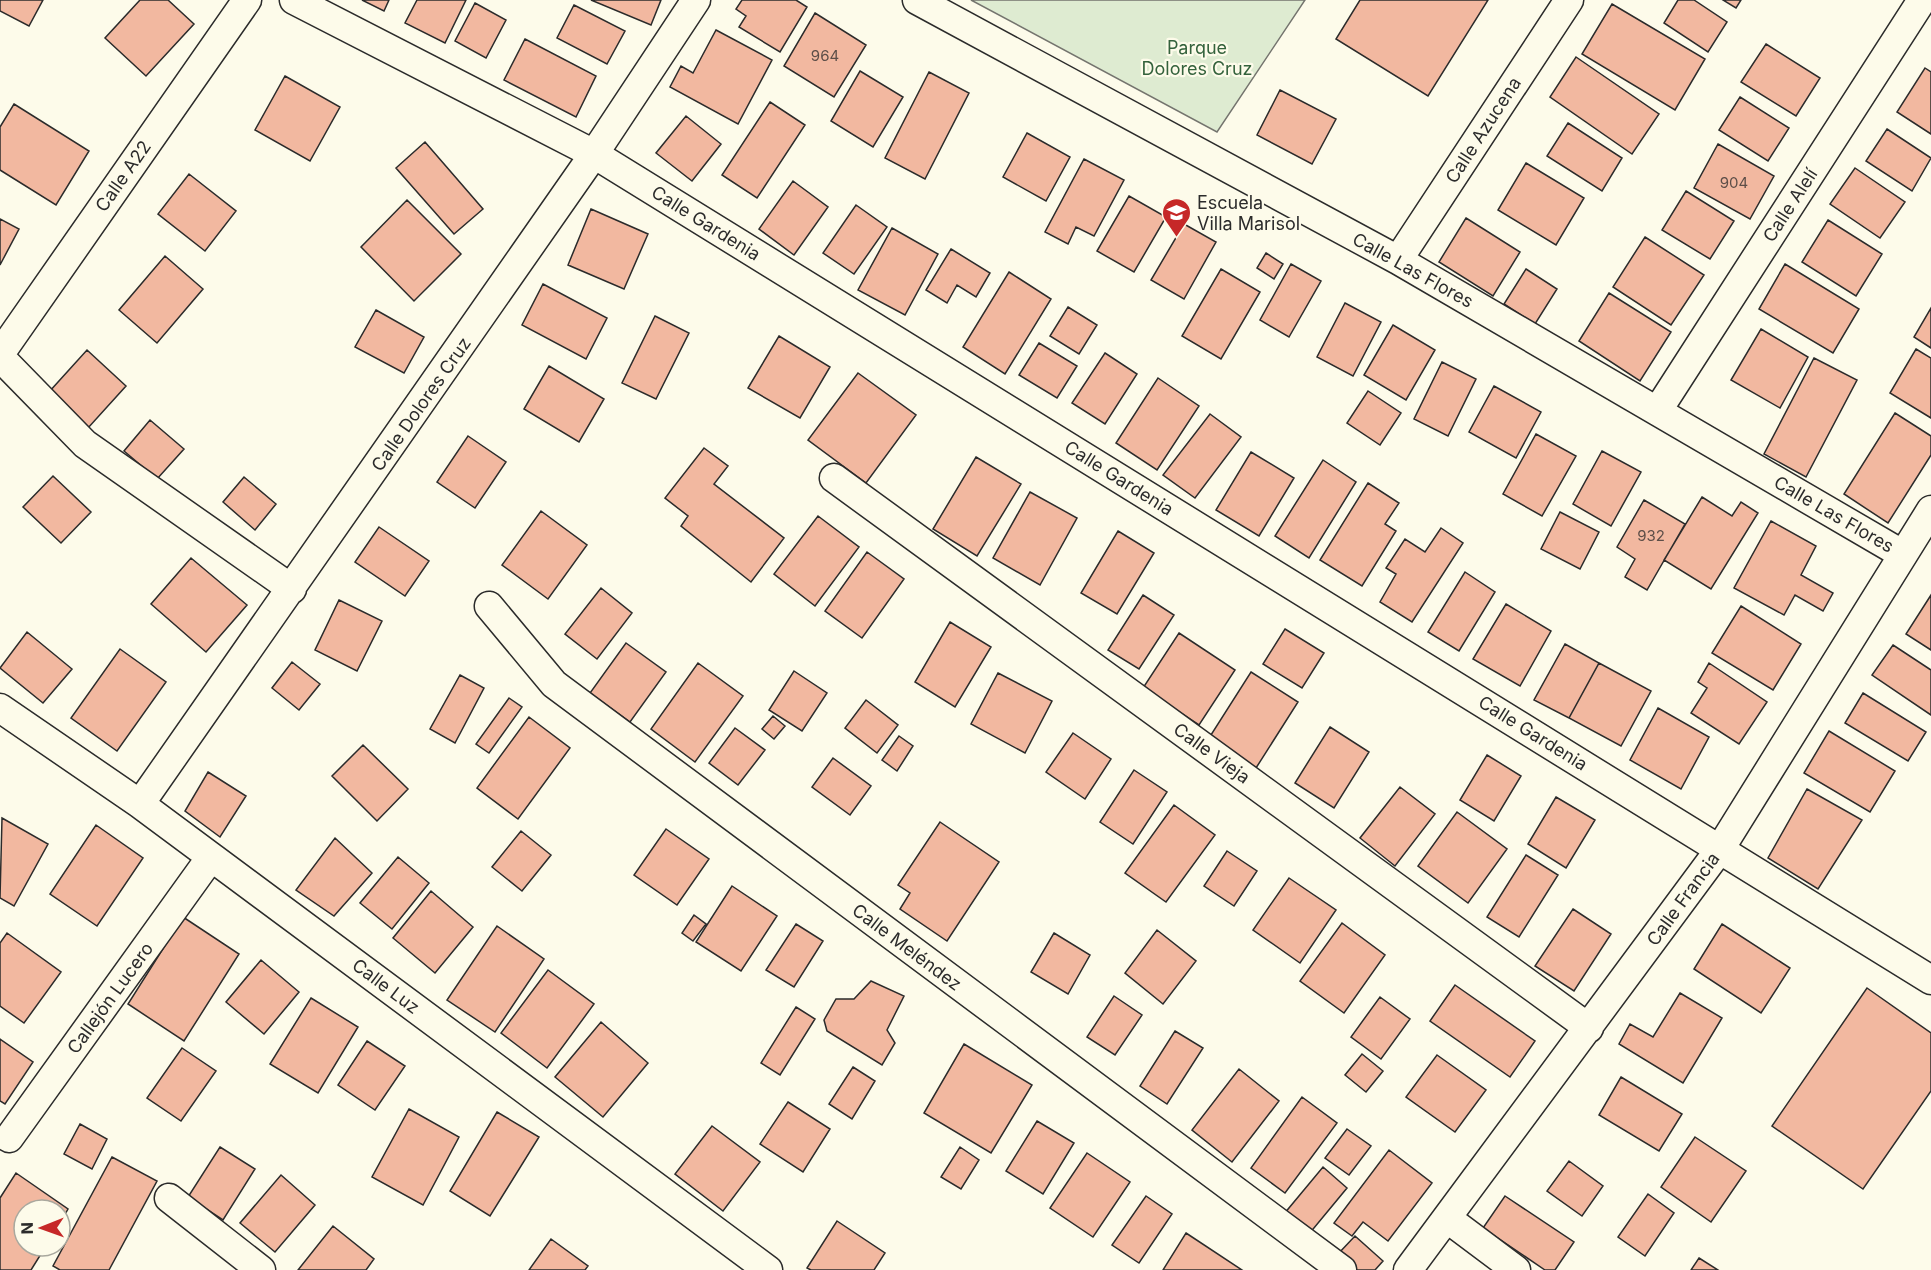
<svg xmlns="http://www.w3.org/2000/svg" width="1931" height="1270" font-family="Inter,sans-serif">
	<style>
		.green { fill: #deebd1; stroke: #74746e; stroke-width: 1.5 }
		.building { fill: #f2b8a0; stroke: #2b2b2b; stroke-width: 1.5 }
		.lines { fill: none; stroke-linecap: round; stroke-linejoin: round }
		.street-casing { stroke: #2b2b2b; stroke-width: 31 }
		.street { stroke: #fdfbea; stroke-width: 28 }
		.labels { text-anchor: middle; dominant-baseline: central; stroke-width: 4.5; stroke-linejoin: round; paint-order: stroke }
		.number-label { font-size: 15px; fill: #5d4e48 }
		.park-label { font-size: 18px; fill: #34623c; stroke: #fdfbea }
		.street-label { font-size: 18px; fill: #2b2b2b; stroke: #fdfbea }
		.poi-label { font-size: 18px; fill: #2b2b2b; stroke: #fdfbea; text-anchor: start }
	</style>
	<rect width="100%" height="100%" fill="#fdfbea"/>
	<!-- green -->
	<path class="green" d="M971 0H1305L1217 132Z"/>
	<!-- building -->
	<path class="building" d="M0 0H43L29 26 0 11Z
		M140 0H168L194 24 146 76 105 38Z
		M362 0H389L384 11Z
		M417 0H466L445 43 405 23Z
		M591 0H661L651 25Z
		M742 0H796L807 7 780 52 739 27 746 16 736 9Z
		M1360 0H1488L1428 96 1336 39Z
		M1678 0H1694L1727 22 1708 52 1664 23Z
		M1723 0H1741L1736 8Z
		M475 3 506 20 486 58 455 41Z
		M1612 4 1705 59 1675 110 1582 54Z
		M574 5 625 31 607 64 557 38Z
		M815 13 866 45 834 97 784 66Z
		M716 30 772 60 738 124 670 87 681 66 693 73Z
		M525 39 596 76 576 117 504 80Z
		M1766 44 1820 78 1796 116 1741 82Z
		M1576 57 1659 114 1632 154 1550 97Z
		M1925 68 1931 72V134L1897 112Z
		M860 71 903 97 873 147 831 121Z
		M929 72 969 93 925 179 885 158Z
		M285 76 340 107 310 161 255 130Z
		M1280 90 1336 119 1312 164 1257 135Z
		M1740 97 1789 128 1768 161 1719 130Z
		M770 102 805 125 757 198 722 175Z
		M14 104 89 151 56 205 0 170V127Z
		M686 116 721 144 692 181 656 153Z
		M1568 123 1622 158 1602 191 1547 156Z
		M1887 129 1931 158 1912 191 1866 161Z
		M1027 133 1070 157 1046 201 1003 177Z
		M425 142 483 209 454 234 396 168Z
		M1718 144 1774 176 1750 219 1694 188Z
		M1084 159 1124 180 1094 236 1076 227 1068 244 1045 232Z
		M1526 163 1584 198 1556 245 1498 210Z
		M1855 168 1905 202 1880 238 1830 204Z
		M189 174 236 211 205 251 158 214Z
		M793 181 828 207 794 255 759 229Z
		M1686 191 1734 221 1710 259 1662 230Z
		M1129 196 1166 217 1134 272 1097 251Z
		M407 200 461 254 414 301 361 247Z
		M856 205 887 227 854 274 823 253Z
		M591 209 648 234 624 289 568 265Z
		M1466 218 1520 252 1493 296 1439 262Z
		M0 219 19 229 0 265Z
		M1828 220 1882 254 1856 296 1802 262Z
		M1184 224 1216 242 1184 299 1151 280Z
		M892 228 938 254 905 315 858 290Z
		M1645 237 1704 275 1671 325 1613 287Z
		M951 249 990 273 976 297 957 285 947 303 926 290Z
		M1266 253 1283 264 1274 279 1257 268Z
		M165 256 203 289 157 343 119 310Z
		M1291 264 1321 281 1289 337 1260 320Z
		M1785 264 1859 309 1833 353 1759 309Z
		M1221 269 1260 292 1221 359 1182 336Z
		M1526 269 1557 289 1535 324 1504 304Z
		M1009 272 1051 299 1005 374 963 347Z
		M543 284 607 318 586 359 522 325Z
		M1609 293 1671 332 1640 381 1579 341Z
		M1345 303 1381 322 1353 376 1317 357Z
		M1068 307 1097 325 1079 354 1050 336Z
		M1931 308V348L1914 337Z
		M376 310 424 337 404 373 355 347Z
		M655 316 689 333 656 399 622 383Z
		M1393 325 1435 350 1406 400 1364 375Z
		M1761 329 1808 357 1780 408 1731 380Z
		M779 336 830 367 800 418 748 388Z
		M1039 343 1077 366 1057 398 1019 375Z
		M1916 349 1931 358V418L1890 393Z
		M87 350 126 386 88 428 49 392Z
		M1105 353 1137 374 1105 424 1072 403Z
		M1814 358 1857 380 1806 477 1764 454Z
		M1442 362 1476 379 1448 436 1414 419Z
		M549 366 604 399 579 442 524 409Z
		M858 373 916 415 866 483 808 440Z
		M1158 378 1199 406 1157 470 1116 443Z
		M1494 386 1541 412 1516 458 1469 432Z
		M1368 391 1401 413 1380 445 1347 423Z
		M1895 413 1931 436V455L1888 523 1844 494Z
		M1210 414 1241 437 1195 498 1163 475Z
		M150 420 184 449 157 479 124 451Z
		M1536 434 1576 456 1542 516 1503 494Z
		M468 436 506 462 475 508 437 482Z
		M704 448 728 466 714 484 784 538 751 582 681 526 688 516 665 498Z
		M1602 451 1641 472 1611 526 1573 504Z
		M1251 452 1294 478 1259 536 1216 510Z
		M976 457 1021 484 977 556 933 529Z
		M1323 460 1356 482 1309 558 1275 536Z
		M53 476 91 512 61 543 23 507Z
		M244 477 276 504 255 530 223 502Z
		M1368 483 1399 503 1385 524 1396 531 1362 586 1320 560Z
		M1030 492 1077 518 1040 585 993 558Z
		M1702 497 1732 516 1741 502 1758 513 1711 589 1664 560Z
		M1644 500 1685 524 1647 590 1625 577 1635 559 1617 547Z
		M541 511 587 545 548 599 502 565Z
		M1560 512 1599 532 1580 569 1541 549Z
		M818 516 859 547 815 606 774 574Z
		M1771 521 1816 546 1801 575 1833 593 1823 611 1795 595 1784 615 1734 588Z
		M379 527 429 561 405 596 355 562Z
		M1441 528 1463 543 1412 622 1380 602 1396 574 1386 568 1405 539 1425 552Z
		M1118 531 1154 553 1117 614 1081 593Z
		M867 552 904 579 862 638 825 611Z
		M191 558 247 605 206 652 151 604Z
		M1465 572 1495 592 1459 651 1428 632Z
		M601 588 632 613 597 659 565 634Z
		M1143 595 1174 615 1139 669 1108 650Z
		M1931 595V650L1906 634Z
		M339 600 382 621 357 671 315 650Z
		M1506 604 1551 631 1520 686 1473 659Z
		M1741 606 1801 644 1773 690 1712 653Z
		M950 622 991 647 955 707 915 682Z
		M1285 629 1324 653 1302 688 1263 664Z
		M27 632 72 669 43 703 0 668Z
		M1179 633 1235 670 1199 725 1143 688Z
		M626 643 666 672 630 722 590 693Z
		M1565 644 1599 663 1569 718 1534 700Z
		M1893 645 1931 670V715L1872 675Z
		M120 649 166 682 117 751 71 718Z
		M292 662 320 684 299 710 272 688Z
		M698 663 743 696 695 762 651 729Z
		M1599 663 1651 691 1621 746 1569 718Z
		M1709 663 1767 702 1739 744 1691 713 1707 688 1698 682Z
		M794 671 827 693 802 731 769 710Z
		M1251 672 1298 702 1256 768 1209 738Z
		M998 673 1052 701 1025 753 971 724Z
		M460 675 484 688 455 743 430 729Z
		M1863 693 1926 732 1908 761 1845 723Z
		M509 698 522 707 489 753 476 744Z
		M866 700 898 725 877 753 845 728Z
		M1658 708 1709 737 1681 789 1630 760Z
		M773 716 785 726 774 739 762 729Z
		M529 717 570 748 518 819 477 788Z
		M1330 727 1369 752 1334 808 1295 783Z
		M735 728 765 750 738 785 709 763Z
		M1829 731 1895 771 1870 812 1804 773Z
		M1073 733 1111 759 1085 799 1046 772Z
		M899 736 913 746 897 771 882 760Z
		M363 745 408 789 377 821 332 776Z
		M1487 755 1521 776 1494 821 1460 800Z
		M833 758 871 786 850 815 812 787Z
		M1134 770 1167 792 1133 844 1100 822Z
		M208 772 246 796 220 837 185 811Z
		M1400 787 1435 814 1395 866 1360 838Z
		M1807 789 1862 820 1818 889 1768 858Z
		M1556 797 1595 820 1566 868 1528 844Z
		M1174 805 1215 835 1166 902 1125 873Z
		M1457 812 1507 849 1468 903 1418 866Z
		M2 818 48 844 14 906 0 898Z
		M940 822 999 862 947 941 900 909 910 893 898 885Z
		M96 825 143 858 97 926 50 894Z
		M666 829 709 859 677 905 634 875Z
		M521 831 551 855 522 891 492 867Z
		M335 838 372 873 334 916 296 890Z
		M1227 851 1257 871 1234 906 1204 886Z
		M1526 855 1558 875 1519 937 1487 917Z
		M398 857 429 883 392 929 360 903Z
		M1289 878 1336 910 1300 963 1253 930Z
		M732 886 777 916 741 971 696 942Z
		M431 891 473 927 435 973 393 938Z
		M1573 909 1611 934 1574 991 1535 966Z
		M694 915 706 924 693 941 682 933Z
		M183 917 239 954 184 1041 128 1004Z
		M1342 923 1385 955 1344 1013 1300 981Z
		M796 924 823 941 794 987 766 970Z
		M1722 924 1790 968 1761 1013 1694 969Z
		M497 926 544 959 495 1032 447 1000Z
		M1157 930 1196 961 1163 1004 1125 973Z
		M7 933 61 972 24 1023 0 1006V943Z
		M1054 933 1090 955 1068 994 1031 972Z
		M261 960 299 992 264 1034 226 1002Z
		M548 970 594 1004 547 1068 501 1033Z
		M871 981 904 996 887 1030 895 1043 882 1065 827 1031 824 1020 836 999H854Z
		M1455 985 1535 1041 1510 1077 1430 1021Z
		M1867 988 1931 1033V1091L1863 1189 1772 1126Z
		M1680 993 1722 1018 1683 1083 1619 1044 1630 1024 1653 1037Z
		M1114 996 1142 1015 1115 1055 1087 1037Z
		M1380 997 1410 1019 1381 1059 1351 1037Z
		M311 998 358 1027 318 1093 270 1064Z
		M796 1007 815 1019 780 1075 761 1063Z
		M601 1022 648 1063 603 1117 555 1077Z
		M1175 1031 1203 1048 1167 1104 1140 1086Z
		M0 1039 33 1062 5 1104 0 1101Z
		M367 1041 405 1066 375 1110 338 1085Z
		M964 1044 1032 1085 991 1153 924 1113Z
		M182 1048 216 1071 181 1121 147 1098Z
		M1362 1054 1383 1071 1366 1092 1345 1075Z
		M1437 1055 1486 1090 1455 1132 1406 1097Z
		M853 1067 875 1081 852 1119 829 1104Z
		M1239 1069 1279 1101 1232 1162 1192 1130Z
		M1621 1077 1682 1114 1659 1151 1599 1115Z
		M1302 1097 1337 1123 1285 1193 1251 1168Z
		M788 1102 830 1129 803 1172 760 1144Z
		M409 1109 459 1137 423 1205 372 1177Z
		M497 1112 539 1137 490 1216 450 1191Z
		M1037 1121 1074 1143 1043 1194 1006 1171Z
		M80 1124 107 1139 92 1169 64 1154Z
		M712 1126 760 1162 723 1211 675 1174Z
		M1347 1129 1371 1146 1349 1175 1325 1158Z
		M1695 1137 1746 1171 1711 1222 1661 1187Z
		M220 1147 255 1169 223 1220 188 1197Z
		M960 1147 979 1160 961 1189 941 1177Z
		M1389 1150 1432 1183 1388 1241 1363 1222 1352 1236 1334 1223Z
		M1087 1153 1130 1182 1093 1237 1050 1208Z
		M112 1157 157 1181 109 1270H60L53 1266Z
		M1569 1161 1603 1186 1582 1216 1547 1191Z
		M1323 1167 1347 1188 1309 1234 1284 1214Z
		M16 1173 68 1209 60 1223V1210H24V1246H46L31 1270H0V1198Z
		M281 1175 315 1205 275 1252 240 1223Z
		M1648 1194 1674 1213 1645 1256 1618 1237Z
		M1146 1196 1172 1214 1139 1263 1112 1245Z
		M1505 1196 1574 1242 1555 1270H1545L1483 1228Z
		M837 1221 885 1253 874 1270H811L807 1268Z
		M333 1226 374 1259 366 1270H298Z
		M1186 1233 1242 1270H1163Z
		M1355 1236 1383 1261 1375 1270H1356L1338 1254Z
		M551 1239 588 1266 585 1270H529Z
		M1699 1258 1718 1270H1691Z"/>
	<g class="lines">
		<defs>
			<path id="street" d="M294 0 594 154 1931 980
				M917 0 1398 260 1902 554
				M1398 260 1569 0
				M0 354 247 0
				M0 357 85 444 292 589
				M1658 410 1922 0
				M834 478 1589 1028
				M489 606 554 684 1342 1270
				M0 708 140 804 768 1270
				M140 804 594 154 696 0
				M9 1138 211 857
				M169 1198 261 1270
				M1448 1219 1516 1270
				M1408 1270 1720 849 1931 510"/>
		</defs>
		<!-- street casing -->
		<use href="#street" class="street-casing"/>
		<!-- street -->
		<use href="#street" class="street"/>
	</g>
	<!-- icons -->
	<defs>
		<symbol id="school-pin" viewBox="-11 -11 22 30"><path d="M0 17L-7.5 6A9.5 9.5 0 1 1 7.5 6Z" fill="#c62828" stroke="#fdfbea"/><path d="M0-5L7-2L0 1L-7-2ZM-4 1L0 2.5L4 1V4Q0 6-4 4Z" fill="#fff"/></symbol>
	</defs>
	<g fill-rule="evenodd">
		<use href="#school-pin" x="1160" y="196" width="33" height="45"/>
	</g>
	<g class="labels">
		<!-- number labels -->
		<g class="number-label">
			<text x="825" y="55">964</text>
			<text x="1734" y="182">904</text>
			<text x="1651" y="535">932</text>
		</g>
		<!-- park labels -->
		<g class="park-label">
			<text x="1197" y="47">Parque<tspan x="1197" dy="21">Dolores Cruz</tspan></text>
		</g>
		<!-- street labels -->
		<g class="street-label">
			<text transform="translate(1483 130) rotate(-57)">Calle Azucena</text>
			<text transform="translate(123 176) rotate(-55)">Calle A22</text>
			<text transform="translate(1790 205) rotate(-57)">Calle Alelí</text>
			<text transform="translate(706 223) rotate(32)">Calle Gardenia</text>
			<text transform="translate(1413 270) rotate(29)">Calle Las Flores</text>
			<text transform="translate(421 404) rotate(-55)">Calle Dolores Cruz</text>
			<text transform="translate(1119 478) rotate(32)">Calle Gardenia</text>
			<text transform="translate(1834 514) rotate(30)">Calle Las Flores</text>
			<text transform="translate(1533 733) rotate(32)">Calle Gardenia</text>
			<text transform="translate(1212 753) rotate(36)">Calle Vieja</text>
			<text transform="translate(1683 899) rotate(-54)">Calle Francia</text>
			<text transform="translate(907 947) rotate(37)">Calle Meléndez</text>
			<text transform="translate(386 986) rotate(37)">Calle Luz</text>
			<text transform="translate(110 998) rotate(-54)">Callejón Lucero</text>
		</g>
		<!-- poi labels -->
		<g class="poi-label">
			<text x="1197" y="202">Escuela<tspan x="1197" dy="21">Villa Marisol</tspan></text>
		</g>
	</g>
	<!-- north arrow -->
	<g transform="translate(42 1228) rotate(269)"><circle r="28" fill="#fdfbea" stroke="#a9a89e" stroke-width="1.5"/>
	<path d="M0-4.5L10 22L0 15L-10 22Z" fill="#c62828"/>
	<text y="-9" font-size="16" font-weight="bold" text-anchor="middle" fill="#2b2b2b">N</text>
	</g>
</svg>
